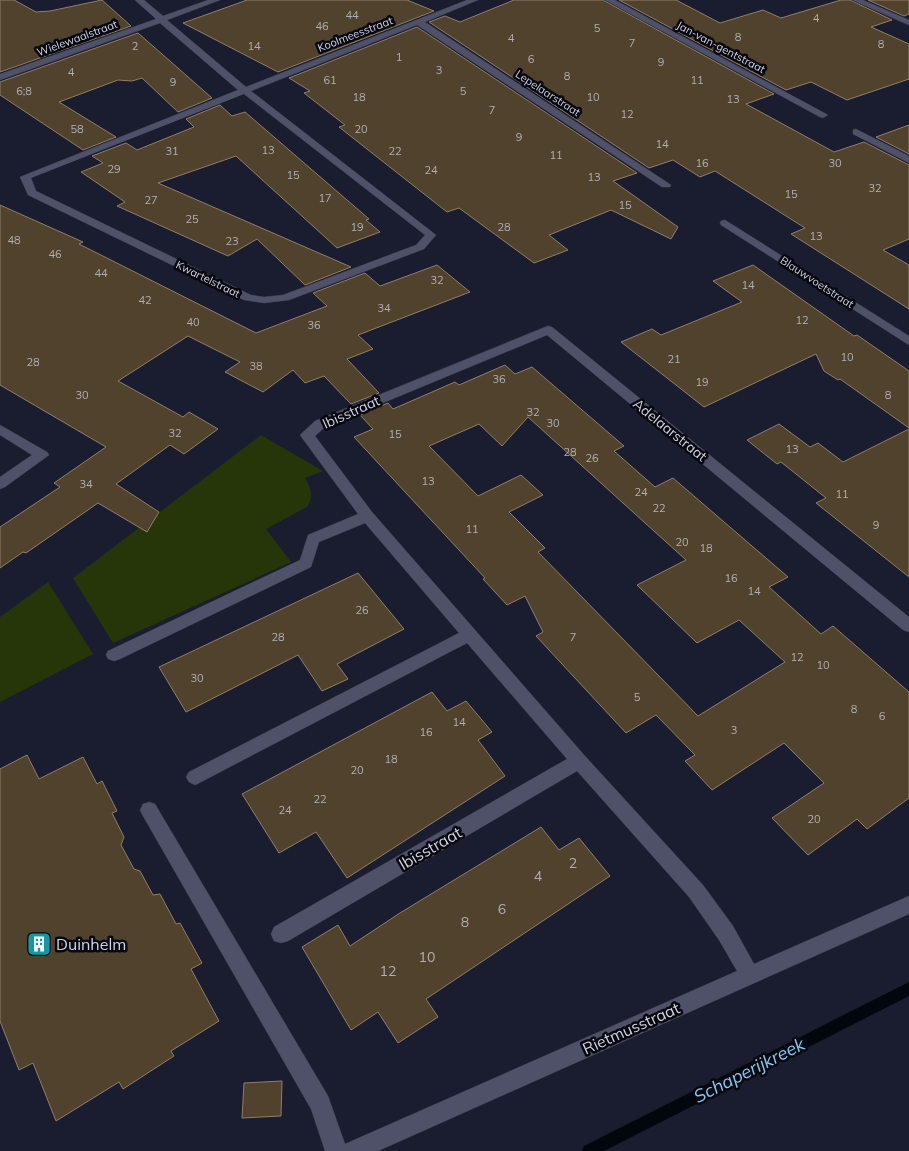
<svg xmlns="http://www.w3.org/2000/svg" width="909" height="1151" viewBox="0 0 909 1151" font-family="Mulish,sans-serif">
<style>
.green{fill:#273609}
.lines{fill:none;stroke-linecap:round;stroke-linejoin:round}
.stream{fill:#00080e;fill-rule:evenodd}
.building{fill:#50422d;stroke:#907f69;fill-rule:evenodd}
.minor-casing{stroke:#373747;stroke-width:1}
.minor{fill:#4f5168;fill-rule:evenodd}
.labels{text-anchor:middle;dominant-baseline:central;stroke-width:5;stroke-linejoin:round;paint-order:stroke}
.number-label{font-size:11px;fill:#b1afb4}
.far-street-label{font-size:11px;fill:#d1d3e1;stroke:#07070f}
.street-label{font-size:14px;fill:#d1d3e1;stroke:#07070f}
.near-number-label{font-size:14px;fill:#b1afb4}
.near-street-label{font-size:16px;fill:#d1d3e1;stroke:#07070f}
.near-poi-label{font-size:16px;fill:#d1d3e1;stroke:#07070f;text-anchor:start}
.near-water-label{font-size:18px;font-style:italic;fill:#7dcdf3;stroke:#07070f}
</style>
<rect width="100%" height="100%" fill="#1a1c2f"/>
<g class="green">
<path d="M261,435L323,471L305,478C311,487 314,497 307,507L266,529L291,562L113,643L73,578Z"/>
<path d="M48,582L93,654L0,702V617Z"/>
</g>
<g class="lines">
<path class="stream" d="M909,982V996L604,1151H582L584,1146Z"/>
</g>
<g class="building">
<path d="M0,0H14L36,12L50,11L102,0L131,26L0,72Z"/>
<path d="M247,0H407L434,11L278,72L183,23Z"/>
<path d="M514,0H603L774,94L746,104L834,152L864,142L909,165V239L883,250L909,265V309L791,234L805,228L715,171L700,177L673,160L649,168L429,22L445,16L460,22Z"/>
<path d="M619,0H676L720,23L763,10L781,18L841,0H850L892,20L871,27L909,44V79L847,100L811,82L786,90Z"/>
<path d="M868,0H909V14L904,16Z"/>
<path d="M417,27L637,173L613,181L678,227L671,239L611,210L549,235L568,250L534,263L459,208L447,212L339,127L345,125L304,93L310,91L289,78Z"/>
<path d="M138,33L212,98L178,112L142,78L132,81L118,80L59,102L116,137L83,150L0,95V82Z"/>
<path d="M220,105L232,116L245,112L369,219L366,220L380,232L337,248L236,156L158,183L351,267L305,285L257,239L228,256L117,206L125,202L81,172L103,163L92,156L126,143L137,150L194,127L186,119Z"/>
<path d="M909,125V154L876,137Z"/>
<path d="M0,205L83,242L79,244L256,333L327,306L313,293L365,273L380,286L437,265L470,292L358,335L373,349L347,359L379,393L351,404L324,376L305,383L293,370L263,392L225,372L240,362L188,336L118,381L183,417L189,412L218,429L184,454L170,445L116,484L159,512L147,532L98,503L26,553L23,552L0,568V527L60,487L54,483L106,447L0,385Z"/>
<path d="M753,265L854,336L857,335L909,371V428L840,379L838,380L824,371L816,354L704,407L621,342L652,329L661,335L742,302L713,281Z"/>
<path d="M505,365L515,374L532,367L624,446L614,451L655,487L673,478L788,577L769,587L821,634L833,626L909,692V798L867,829L857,819L808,855L772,818L824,783L784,743L712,790L685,761L695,755L656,715L626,733L536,636L543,632L525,596L507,605L483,579L485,578L354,437L373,429L360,415L388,403L393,409L455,382L459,385ZM528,417L686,560L637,585L697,643L739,620L785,662L698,716L538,552L545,548L509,512L543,495L521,475L478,496L429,446L479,424L502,446Z"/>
<path d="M779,424L810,447L818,443L843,462L909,429V577L816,503L826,498L781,462L777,464L747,440Z"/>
<path d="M358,573L404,629L337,664L348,679L322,691L298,655L186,712L159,667Z"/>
<path d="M432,692L447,711L466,701L492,732L478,740L505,776L347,878L316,832L279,853L242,794Z"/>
<path d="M27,755L39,779L83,757L97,784L102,781L117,811L112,813L124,837L121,845L134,869L140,871L153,895L160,894L176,924L180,923L202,963L191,969L219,1021L171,1051L174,1056L123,1089L119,1082L56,1121L33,1063L19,1070L0,1021V769Z"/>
<path d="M541,827L559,850L579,838L610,876L426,999L438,1017L398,1043L378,1012L351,1030L302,947L338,925L350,946L400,913Z"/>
<path d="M282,1081L281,1116L242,1118L244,1083Z"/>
</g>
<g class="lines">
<g class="minor-casing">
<g id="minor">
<path d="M135,0H144L163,16L208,0H220L167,20L246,87L467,0H478L425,22L671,185L670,187H662L417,25L251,91L436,235L424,249L289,300L264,303L244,300L28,195L20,177L238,90L160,23L0,80V74L156,19ZM244,94L425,235L416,245L283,295L264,297L251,295L36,191L31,178Z"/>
<path d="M605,0H615L828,115L823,118L820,117Z"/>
<path d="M852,0H863L909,20V25Z"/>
<path d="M856,129L909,156V163L853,134V130Z"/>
<path d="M725,220L909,336V345L721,225L720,223L721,221Z"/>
<path d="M548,326L552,327L909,617V632L903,630L547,335L325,427L315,436L372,512L585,756L703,885L733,926L754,964L909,896V914L378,1151H325L311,1109L143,816L140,810L143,804L149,802L155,804L328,1096L345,1144L737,971L719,940L689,897L577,771L288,941L281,943L274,941L271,934L274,927L567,759L467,643L201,782L195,785L189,782L186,777L189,772L459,633L365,523L319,542L311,567L120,659L114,661L108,659L106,655L108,651L300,560L308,535L358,514L300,435L315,421Z"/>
<path d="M0,425L47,452L49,455L5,487L0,489V477L32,455L0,435Z"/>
</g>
</g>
<use href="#minor" class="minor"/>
</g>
<defs>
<g id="building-square" transform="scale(1.25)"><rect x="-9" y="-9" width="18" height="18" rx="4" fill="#0f9aa8" stroke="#07070f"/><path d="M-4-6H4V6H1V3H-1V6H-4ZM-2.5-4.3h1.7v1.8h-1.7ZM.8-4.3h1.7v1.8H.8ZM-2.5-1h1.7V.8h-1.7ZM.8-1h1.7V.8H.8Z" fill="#fff"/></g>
</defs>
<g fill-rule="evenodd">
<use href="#building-square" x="39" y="944"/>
</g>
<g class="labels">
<g class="number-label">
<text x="352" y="15">44</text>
<text x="816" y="18">4</text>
<text x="322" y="26">46</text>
<text x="597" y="28">5</text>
<text x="738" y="37">8</text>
<text x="511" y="38">4</text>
<text x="632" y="43">7</text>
<text x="881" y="44">8</text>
<text x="135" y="46">2</text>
<text x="254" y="46">14</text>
<text x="399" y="57">1</text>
<text x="531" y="59">6</text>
<text x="661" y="62">9</text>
<text x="439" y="70">3</text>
<text x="71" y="72">4</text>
<text x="567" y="76">8</text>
<text x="330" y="80">61</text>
<text x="697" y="80">11</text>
<text x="173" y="82">9</text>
<text x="24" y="91">6;8</text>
<text x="463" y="91">5</text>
<text x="359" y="97">18</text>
<text x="593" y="97">10</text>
<text x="733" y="99">13</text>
<text x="492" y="110">7</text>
<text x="627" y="114">12</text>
<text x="77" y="129">58</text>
<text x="361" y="129">20</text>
<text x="519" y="137">9</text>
<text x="662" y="144">14</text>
<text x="268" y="150">13</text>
<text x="172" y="151">31</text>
<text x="395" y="151">22</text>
<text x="556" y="155">11</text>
<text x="702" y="163">16</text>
<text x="835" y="163">30</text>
<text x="114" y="169">29</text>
<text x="431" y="170">24</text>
<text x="293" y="175">15</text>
<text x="594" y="177">13</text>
<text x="875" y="188">32</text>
<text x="791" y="194">15</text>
<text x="325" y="198">17</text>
<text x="151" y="200">27</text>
<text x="625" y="205">15</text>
<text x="192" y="219">25</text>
<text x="357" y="227">19</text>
<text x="504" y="227">28</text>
<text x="816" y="236">13</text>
<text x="14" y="240">48</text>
<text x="232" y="241">23</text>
<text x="55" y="254">46</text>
<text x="101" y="273">44</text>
<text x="437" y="280">32</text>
<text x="748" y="285">14</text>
<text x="145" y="300">42</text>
<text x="384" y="308">34</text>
<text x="802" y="320">12</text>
<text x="193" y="322">40</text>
<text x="314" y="325">36</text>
<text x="847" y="357">10</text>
<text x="674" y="359">21</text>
<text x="33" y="362">28</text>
<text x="256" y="366">38</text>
<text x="499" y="379">36</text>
<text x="702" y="382">19</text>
<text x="82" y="395">30</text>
<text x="888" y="395">8</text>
<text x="533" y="412">32</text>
<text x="553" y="423">30</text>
<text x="175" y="433">32</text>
<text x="395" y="434">15</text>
<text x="792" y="449">13</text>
<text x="570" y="452">28</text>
<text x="592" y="458">26</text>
<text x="428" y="481">13</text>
<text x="86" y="484">34</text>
<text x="641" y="492">24</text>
<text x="842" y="494">11</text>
<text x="659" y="508">22</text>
<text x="876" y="525">9</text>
<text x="472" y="529">11</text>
<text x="682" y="542">20</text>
<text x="706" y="548">18</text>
<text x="731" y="578">16</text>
<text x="754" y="591">14</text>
<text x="362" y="610">26</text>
<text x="278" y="637">28</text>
<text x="573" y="637">7</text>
<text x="797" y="657">12</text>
<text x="823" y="665">10</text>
<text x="197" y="678">30</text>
<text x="637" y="697">5</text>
<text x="854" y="709">8</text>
<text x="882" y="716">6</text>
<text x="459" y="722">14</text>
<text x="734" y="730">3</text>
<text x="426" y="732">16</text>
<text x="391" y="759">18</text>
<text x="357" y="770">20</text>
<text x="320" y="799">22</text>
<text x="285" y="810">24</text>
<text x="814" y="819">20</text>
</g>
<g class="far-street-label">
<text transform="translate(355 34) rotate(-21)">Koolmeesstraat</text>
<text transform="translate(77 38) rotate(-20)">Wielewaalstraat</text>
<text transform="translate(721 47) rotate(28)">Jan-van-gentstraat</text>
<text transform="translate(548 93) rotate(33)">Lepelaarstraat</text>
<text transform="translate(208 279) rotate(26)">Kwartelstraat</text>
<text transform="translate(817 282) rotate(33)">Blauwvoetstraat</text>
</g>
<g class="street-label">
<text transform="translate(351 412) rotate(-24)">Ibisstraat</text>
<text transform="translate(670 430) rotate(39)">Adelaarstraat</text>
</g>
<g class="near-number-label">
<text x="573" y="863">2</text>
<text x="538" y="876">4</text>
<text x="502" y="909">6</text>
<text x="465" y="922">8</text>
<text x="427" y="957">10</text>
<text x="388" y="971">12</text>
</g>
<g class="near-street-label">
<text transform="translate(430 848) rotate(-30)">Ibisstraat</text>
<text transform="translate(631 1028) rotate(-24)">Rietmusstraat</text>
</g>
<g class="near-poi-label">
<text x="56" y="944">Duinhelm</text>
</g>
<g class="near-water-label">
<text transform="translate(749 1070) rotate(-27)">Schaperijkreek</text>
</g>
</g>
</svg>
